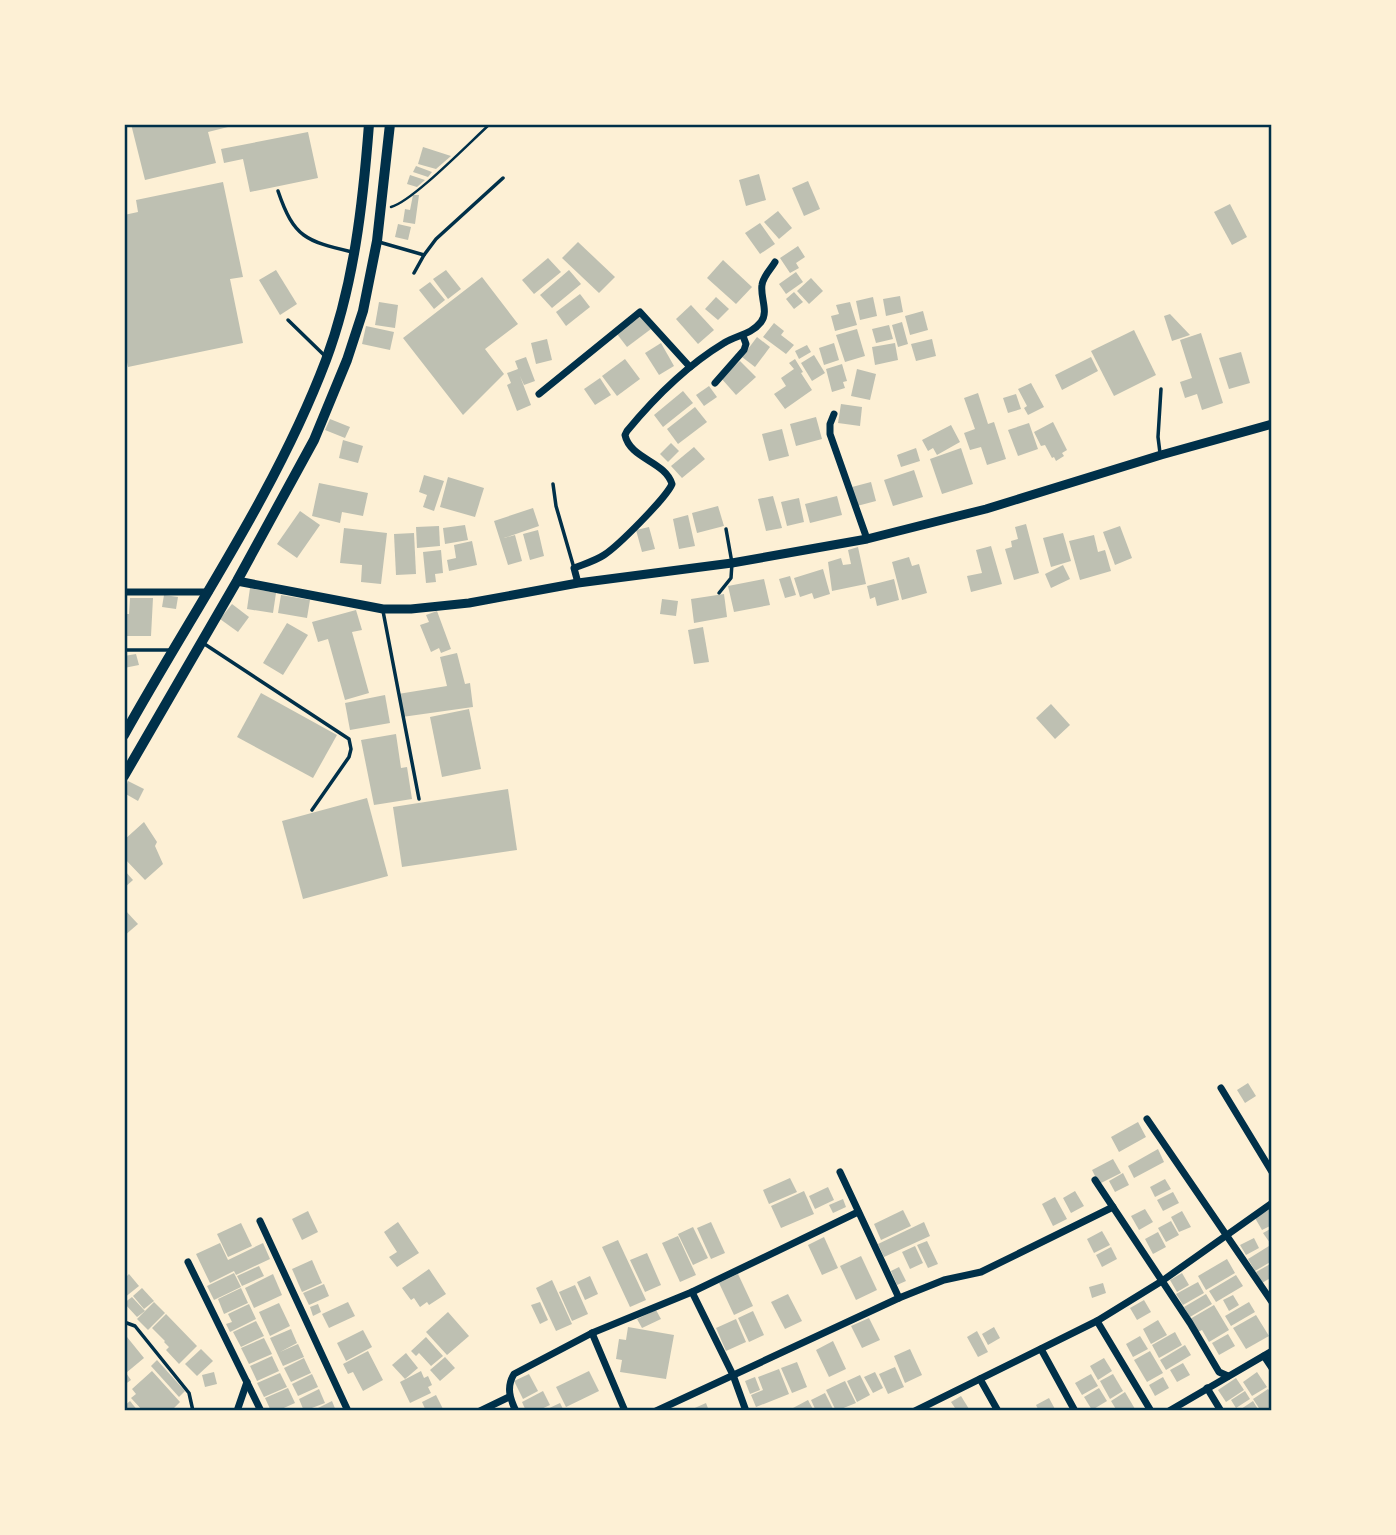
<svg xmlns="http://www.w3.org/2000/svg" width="1396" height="1535" viewBox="0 0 1396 1535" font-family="'PT Sans Narrow',sans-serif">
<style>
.building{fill:#bec0b2}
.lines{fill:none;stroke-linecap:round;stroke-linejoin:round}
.path{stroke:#003049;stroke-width:2.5}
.service{stroke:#003049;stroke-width:3.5}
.minor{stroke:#003049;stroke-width:7}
.tertiary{stroke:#003049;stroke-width:9}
.trunk{stroke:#003049;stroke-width:10}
.neatline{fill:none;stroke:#003049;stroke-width:2.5}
</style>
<rect width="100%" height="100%" fill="#fdf0d5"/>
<g class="building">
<path d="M131,124H236V125L208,132L216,163L145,180Z"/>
<path d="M308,132L318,178L250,192L243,159L224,163L221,149Z"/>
<path d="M423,147L451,156L436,169L418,164Z"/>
<path d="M416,166L432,172L428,177L413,172Z"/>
<path d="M759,174L766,200L746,206L739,180Z"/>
<path d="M410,175L425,180L417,187L407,184Z"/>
<path d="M808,181L820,209L804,216L792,188Z"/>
<path d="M223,182L243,277L230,279L243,343L128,367L124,347V215L138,212L136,200Z"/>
<path d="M413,195H419L415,224L403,222L405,209L410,210Z"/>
<path d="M1230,204L1247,237L1232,245L1214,212Z"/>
<path d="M778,211L792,228L779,239L764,222Z"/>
<path d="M760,223L775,244L760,254L745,233Z"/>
<path d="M398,224L411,227L408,240L395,237Z"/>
<path d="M578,242L615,277L599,293L562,258Z"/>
<path d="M798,246L805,257L796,263L799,268L790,273L780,258Z"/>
<path d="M548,258L561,272L534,294L522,280Z"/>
<path d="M723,260L752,287L736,304L707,278Z"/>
<path d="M276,270L297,304L280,315L259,280Z"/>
<path d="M446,270L461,289L448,299L433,279Z"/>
<path d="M569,270L581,284L552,308L540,295Z"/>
<path d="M796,272L803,282L786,294L779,284Z"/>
<path d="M482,277L518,324L485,349L504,374L463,415L403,338Z"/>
<path d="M811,278L823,291L809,304L797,291Z"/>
<path d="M430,282L445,300L434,309L419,290Z"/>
<path d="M794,292L803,302L794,309L786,299Z"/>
<path d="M580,294L590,307L566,326L556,312Z"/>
<path d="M900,296L903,312L886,316L883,299Z"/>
<path d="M716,297L729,309L718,320L705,309Z"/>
<path d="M873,297L877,316L860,320L856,301Z"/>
<path d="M379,302L398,305L395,328L375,325Z"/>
<path d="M850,302L857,325L835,331L831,316L839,314L836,305Z"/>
<path d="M691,305L714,330L698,344L676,319Z"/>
<path d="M923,311L928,330L910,335L905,316Z"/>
<path d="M1170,314L1190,335L1172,341L1164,316Z"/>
<path d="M640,316L651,329L627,347L617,334Z"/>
<path d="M902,322L908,344L898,347L892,325Z"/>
<path d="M774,323L784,331L781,335L794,345L786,354L763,337Z"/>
<path d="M889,325L893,339L876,343L872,329Z"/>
<path d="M366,326L394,332L390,350L362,344Z"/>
<path d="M857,329L865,356L845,362L836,335Z"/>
<path d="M1134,330L1156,375L1114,396L1091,351Z"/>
<path d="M1201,333L1223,403L1202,410L1197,394L1185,398L1180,382L1192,378L1180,340Z"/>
<path d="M757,337L770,347L755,367L742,357Z"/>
<path d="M547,339L552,360L536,364L531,343Z"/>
<path d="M932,339L936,356L916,361L911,344Z"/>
<path d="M661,343L674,366L659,375L645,353Z"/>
<path d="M834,343L839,360L824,365L819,348Z"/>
<path d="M895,343L898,360L875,365L872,347Z"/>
<path d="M807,345L811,352L799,359L795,351Z"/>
<path d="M1241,352L1250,383L1229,389L1219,358Z"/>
<path d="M814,355L825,373L812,381L801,363Z"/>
<path d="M526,357L535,381L524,385L520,376L531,405L517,411L507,385L511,383L507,373L518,369L515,361Z"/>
<path d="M1091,357L1098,371L1062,390L1055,375Z"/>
<path d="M625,359L640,379L617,396L602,376Z"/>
<path d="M795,359L803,372L801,373L812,390L785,409L774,394L786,386L781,378L794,369L789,363Z"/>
<path d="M740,361L756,377L736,395L721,378Z"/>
<path d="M842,364L847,381L843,382L845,388L832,392L826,369Z"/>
<path d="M857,369L876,374L870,400L851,396Z"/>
<path d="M600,378L611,395L595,405L584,389Z"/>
<path d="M1031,383L1044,407L1028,415L1024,408L1027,406L1018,389Z"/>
<path d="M709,386L717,397L704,406L696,395Z"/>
<path d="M683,391L693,403L663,427L654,415Z"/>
<path d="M978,393L988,424L994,422L1006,459L987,465L981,447L970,450L964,433L975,429L964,398Z"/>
<path d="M1016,394L1021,409L1008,413L1003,398Z"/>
<path d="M841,404L862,407L860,426L838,423Z"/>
<path d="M695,407L707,422L678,444L667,429Z"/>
<path d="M816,417L822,439L796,446L790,424Z"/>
<path d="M330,419L350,427L345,438L325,430Z"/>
<path d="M1053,422L1067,450L1062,453L1064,456L1056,461L1054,457L1052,458L1045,445L1041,446L1034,432Z"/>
<path d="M1029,423L1038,449L1018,456L1008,430Z"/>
<path d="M951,425L960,442L937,455L933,448L928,451L922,440Z"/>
<path d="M782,429L789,456L769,461L762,434Z"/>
<path d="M343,440L363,446L358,463L339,458Z"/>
<path d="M671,443L679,451L668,462L660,454Z"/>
<path d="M694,447L705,459L682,478L671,466Z"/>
<path d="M916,448L920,461L901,467L897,455Z"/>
<path d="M961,448L973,484L942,494L930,459Z"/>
<path d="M914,470L923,497L893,506L884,480Z"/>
<path d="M424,475L444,481L434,511L423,507L427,495L419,492Z"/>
<path d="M448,477L484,488L475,517L440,507Z"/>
<path d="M871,482L876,501L857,506L852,487Z"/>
<path d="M319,483L368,493L363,516L342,512L340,523L312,516Z"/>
<path d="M773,496L782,528L766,531L758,499Z"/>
<path d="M837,496L842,515L810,523L805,504Z"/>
<path d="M799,498L804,522L787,526L781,502Z"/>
<path d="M718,506L724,526L697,533L692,513Z"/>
<path d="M533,508L539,526L504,538L515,535L522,561L508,565L494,521Z"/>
<path d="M300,511L320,525L297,558L277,544Z"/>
<path d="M688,515L695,546L679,549L673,519Z"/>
<path d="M1026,524L1039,573L1014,580L1005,549L1012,547L1011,541L1018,539L1015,527Z"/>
<path d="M465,525L468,540L445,544L443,528Z"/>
<path d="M439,526L440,546L417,548L416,527Z"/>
<path d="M1120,526L1132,558L1115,565L1103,532Z"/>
<path d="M649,527L655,549L642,552L636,530Z"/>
<path d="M344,528L387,533L381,584L361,582L362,565L340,563Z"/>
<path d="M538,530L544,556L530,560L523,534Z"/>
<path d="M414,533L416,574L396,575L394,534Z"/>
<path d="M1063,533L1071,561L1051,567L1043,538Z"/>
<path d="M1094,535L1098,552L1105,550L1111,571L1080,580L1069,541Z"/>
<path d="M472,541L477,565L449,571L447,560L456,558L454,545Z"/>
<path d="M991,546L1002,584L971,592L967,576L982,573L976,550Z"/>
<path d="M858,547L866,584L832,591L828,562L841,558L843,565L851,564L848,550Z"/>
<path d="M441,550L443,573L435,574L436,582L426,583L423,552Z"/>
<path d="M909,557L912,566L919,564L927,593L902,600L892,562Z"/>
<path d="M1063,565L1070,579L1051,588L1045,574Z"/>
<path d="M823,569L830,594L814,599L812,593L800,597L794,578Z"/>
<path d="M790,576L796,595L785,598L779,579Z"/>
<path d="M764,579L770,605L734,612L728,586Z"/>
<path d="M894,579L899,600L877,606L875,597L870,599L867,586Z"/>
<path d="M250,588L276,593L273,613L247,609Z"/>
<path d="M724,594L727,617L694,623L691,599Z"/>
<path d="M164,595L178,597L176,609L162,607Z"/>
<path d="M281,595L310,600L307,618L278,613Z"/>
<path d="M130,598H153L151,636H124V614H129Z"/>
<path d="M662,599L678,601L676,616L660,614Z"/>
<path d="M232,604L249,617L238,632L220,619Z"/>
<path d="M356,610L362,630L352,632L369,693L345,700L328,639L318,642L312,622Z"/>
<path d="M437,611L451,649L441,653L439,648L431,652L420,625L429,622L426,615Z"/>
<path d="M287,623L308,635L283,675L263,663Z"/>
<path d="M703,627L709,662L694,664L688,630Z"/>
<path d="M457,653L465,684L470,683L473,707L402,717L398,694L447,686L440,657Z"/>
<path d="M136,654L139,665L124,668V656Z"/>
<path d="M261,693L337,735L313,778L237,737Z"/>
<path d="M385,695L390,723L350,730L345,703Z"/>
<path d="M1051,704L1070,725L1055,739L1036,718Z"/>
<path d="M469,709L481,769L442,777L430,717Z"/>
<path d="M396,734L401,768L407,767L412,799L374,805L361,740Z"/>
<path d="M128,781L144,789L138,801L124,793Z"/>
<path d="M508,789L517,850L402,867L393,807Z"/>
<path d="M367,798L388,876L303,899L282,821Z"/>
<path d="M144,822L157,842L155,846L163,864L145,880L124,858V840Z"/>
<path d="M124,870L133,880L124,888Z"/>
<path d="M124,909L138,924L124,936Z"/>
<path d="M1248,1083L1256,1096L1245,1103L1237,1090Z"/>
<path d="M1138,1122L1146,1137L1119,1152L1111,1137Z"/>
<path d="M1158,1149L1164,1162L1134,1178L1128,1166Z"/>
<path d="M1113,1159L1121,1173L1099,1184L1092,1170Z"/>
<path d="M1123,1173L1129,1185L1115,1192L1109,1181Z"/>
<path d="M790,1178L797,1192L769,1204L763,1190Z"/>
<path d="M1165,1179L1171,1189L1155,1197L1150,1187Z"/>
<path d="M828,1187L834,1200L815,1209L809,1196Z"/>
<path d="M804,1191L814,1214L781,1228L771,1206Z"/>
<path d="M1075,1191L1084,1206L1071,1213L1063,1198Z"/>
<path d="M1173,1192L1179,1203L1163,1211L1157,1200Z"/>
<path d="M1055,1197L1067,1219L1053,1226L1042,1204Z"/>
<path d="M843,1199L846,1207L833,1213L829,1205Z"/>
<path d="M1272,1208V1225L1262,1230L1255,1218Z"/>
<path d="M1145,1209L1153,1222L1139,1230L1131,1216Z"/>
<path d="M903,1210L911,1226L881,1240L874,1224Z"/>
<path d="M308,1211L318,1232L302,1240L292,1219Z"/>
<path d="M1182,1211L1191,1227L1179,1232L1171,1217Z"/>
<path d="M1171,1221L1179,1235L1166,1242L1158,1228Z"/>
<path d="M398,1222L419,1253L397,1267L389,1257L397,1252L384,1232Z"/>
<path d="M711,1222L725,1253L711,1259L697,1228Z"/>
<path d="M924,1222L930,1236L884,1257L878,1244Z"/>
<path d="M241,1223L252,1246L228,1257L217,1234Z"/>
<path d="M693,1227L708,1258L693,1265L678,1234Z"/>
<path d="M1272,1228V1242L1270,1243L1263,1233Z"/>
<path d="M1102,1231L1110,1245L1094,1253L1087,1239Z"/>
<path d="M1158,1232L1166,1247L1153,1254L1145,1239Z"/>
<path d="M678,1236L696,1275L680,1282L662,1243Z"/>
<path d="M824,1237L838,1268L822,1275L808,1245Z"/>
<path d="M1254,1238L1259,1248L1246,1255L1240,1245Z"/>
<path d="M618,1240L646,1300L630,1307L602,1247Z"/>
<path d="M927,1241L938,1264L928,1268L917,1245Z"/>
<path d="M220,1243L228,1260L263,1243L270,1259L236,1275L234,1271L210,1283L196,1254Z"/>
<path d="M915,1246L923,1263L910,1269L902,1252Z"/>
<path d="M1269,1246L1272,1251V1261L1255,1271L1248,1259Z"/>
<path d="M1111,1247L1117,1259L1102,1267L1096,1255Z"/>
<path d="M647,1253L661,1285L645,1292L630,1260Z"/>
<path d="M861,1256L877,1290L856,1300L840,1266Z"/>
<path d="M1227,1259L1235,1273L1206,1290L1198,1276Z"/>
<path d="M312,1260L322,1283L302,1292L292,1269Z"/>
<path d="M1272,1263V1277L1262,1283L1256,1272Z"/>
<path d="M259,1266L264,1276L242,1286L237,1276Z"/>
<path d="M899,1267L906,1281L897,1285L891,1271Z"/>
<path d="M429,1269L446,1294L429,1305L427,1302L420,1307L414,1298L411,1300L402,1288Z"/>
<path d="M234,1273L241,1287L214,1300L207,1286Z"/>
<path d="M1182,1273L1189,1285L1177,1292L1170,1280Z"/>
<path d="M129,1274L139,1286L124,1298V1279Z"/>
<path d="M273,1274L282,1295L254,1308L245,1288Z"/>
<path d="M738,1274L753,1306L734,1315L719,1283Z"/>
<path d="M1236,1275L1243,1286L1216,1302L1209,1291Z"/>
<path d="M590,1276L598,1294L585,1300L577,1282Z"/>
<path d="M552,1280L572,1324L556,1331L536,1288Z"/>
<path d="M1198,1282L1204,1293L1183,1305L1176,1294Z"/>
<path d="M1103,1283L1106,1293L1092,1298L1089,1287Z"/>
<path d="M324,1284L329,1296L309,1305L303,1293Z"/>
<path d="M575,1285L588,1314L572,1321L559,1292Z"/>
<path d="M142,1288L154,1301L144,1309L133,1296Z"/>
<path d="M241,1288L248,1303L224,1314L218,1299Z"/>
<path d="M788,1294L802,1321L785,1329L771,1302Z"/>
<path d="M1206,1294L1212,1304L1190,1317L1184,1307Z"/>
<path d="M1233,1295L1239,1305L1229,1311L1223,1300Z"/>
<path d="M132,1297L145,1311L137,1317L124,1303Z"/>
<path d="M1144,1300L1151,1312L1137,1320L1130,1308Z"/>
<path d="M154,1302L165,1313L148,1330L137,1319Z"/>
<path d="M348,1302L355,1316L329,1328L322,1314Z"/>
<path d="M540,1302L548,1320L540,1324L531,1305Z"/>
<path d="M1249,1302L1255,1312L1231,1326L1225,1316Z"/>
<path d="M279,1303L290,1326L270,1336L259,1312Z"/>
<path d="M249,1304L256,1319L230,1332L226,1324L232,1322L228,1314Z"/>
<path d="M318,1304L321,1312L313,1316L310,1307Z"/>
<path d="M1214,1305L1229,1330L1209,1342L1202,1330L1198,1332L1190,1319Z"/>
<path d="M656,1310L661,1319L642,1328L637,1319Z"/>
<path d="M753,1311L764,1335L749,1342L738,1318Z"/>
<path d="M448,1312L469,1336L447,1355L426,1332Z"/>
<path d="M166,1314L197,1346L179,1364L166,1350L169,1347L164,1342L165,1341L152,1328Z"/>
<path d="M1256,1315L1269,1336L1246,1349L1233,1328Z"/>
<path d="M869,1318L880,1340L862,1348L851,1326Z"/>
<path d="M736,1319L746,1342L726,1351L716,1328Z"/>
<path d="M1158,1320L1167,1335L1151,1344L1143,1329Z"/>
<path d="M256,1321L264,1336L241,1347L233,1332Z"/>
<path d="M628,1327L674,1335L666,1379L620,1372L622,1360L616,1359L619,1339L626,1340Z"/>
<path d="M994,1327L1000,1338L988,1345L982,1334Z"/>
<path d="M291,1329L297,1343L280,1352L298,1344L304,1357L283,1366L270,1338Z"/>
<path d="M363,1330L372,1347L346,1361L337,1343Z"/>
<path d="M977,1331L988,1352L978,1357L967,1337Z"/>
<path d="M1175,1332L1182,1345L1159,1358L1152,1345Z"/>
<path d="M1228,1334L1235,1346L1219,1355L1212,1343Z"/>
<path d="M1140,1336L1148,1349L1133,1357L1126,1344Z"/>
<path d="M127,1337L144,1358L126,1373L131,1380L124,1385V1339Z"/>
<path d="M426,1337L443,1356L431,1366L419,1353L416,1356L411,1351Z"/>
<path d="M264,1338L272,1354L249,1364L241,1348Z"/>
<path d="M833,1341L846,1369L829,1377L816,1350Z"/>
<path d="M1185,1345L1191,1355L1166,1370L1160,1360Z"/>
<path d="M201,1349L213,1361L197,1376L185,1364Z"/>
<path d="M910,1349L922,1375L905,1383L894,1356Z"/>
<path d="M368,1351L383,1380L363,1391L353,1372L348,1374L343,1364Z"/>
<path d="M1150,1351L1163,1373L1147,1382L1134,1360Z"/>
<path d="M406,1353L418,1368L405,1379L392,1365Z"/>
<path d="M272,1356L279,1371L257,1381L250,1366Z"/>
<path d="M445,1357L455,1368L440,1381L430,1370Z"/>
<path d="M304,1358L311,1373L291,1382L284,1368Z"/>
<path d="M1104,1358L1112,1371L1098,1380L1090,1366Z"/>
<path d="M157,1360L185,1391L179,1397L151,1366Z"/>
<path d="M797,1362L807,1387L792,1393L781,1368Z"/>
<path d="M1183,1363L1190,1375L1177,1382L1170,1370Z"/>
<path d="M895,1367L904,1387L888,1394L879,1374Z"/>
<path d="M779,1369L789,1394L756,1407L751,1395L763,1390L758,1377Z"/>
<path d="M152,1371L180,1402L171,1411H143L131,1398L136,1394L132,1389Z"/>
<path d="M421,1371L424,1378L428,1376L432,1385L428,1387L431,1393L410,1403L400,1382Z"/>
<path d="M589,1371L599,1391L566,1407L556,1387Z"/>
<path d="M214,1372L217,1384L205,1387L202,1375Z"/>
<path d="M875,1372L883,1388L873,1393L864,1377Z"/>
<path d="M1257,1372L1267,1387L1252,1396L1243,1382Z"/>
<path d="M280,1373L287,1387L264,1397L257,1383Z"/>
<path d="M312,1374L318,1387L298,1396L292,1384Z"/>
<path d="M529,1374L538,1391L523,1399L514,1381Z"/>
<path d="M1091,1374L1098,1386L1082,1395L1075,1383Z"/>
<path d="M1113,1374L1123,1391L1110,1399L1100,1381Z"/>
<path d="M860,1375L870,1395L857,1402L847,1381Z"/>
<path d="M755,1377L760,1390L750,1394L745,1381Z"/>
<path d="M1163,1377L1169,1388L1155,1396L1149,1385Z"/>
<path d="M1236,1378L1244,1390L1226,1402L1218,1390Z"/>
<path d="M845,1381L856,1403L836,1411L826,1390Z"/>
<path d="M288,1388L295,1403L277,1411H271L265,1398Z"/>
<path d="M1099,1388L1107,1401L1092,1410L1084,1397Z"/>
<path d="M319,1389L325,1403L304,1411L299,1399Z"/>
<path d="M1268,1389L1272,1394V1411H1261L1253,1399Z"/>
<path d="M543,1391L550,1405L537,1411H526L522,1402Z"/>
<path d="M1245,1391L1250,1399L1236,1408L1231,1400Z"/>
<path d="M1125,1392L1135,1409L1117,1411L1111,1401Z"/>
<path d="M825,1393L834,1411H816L811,1400Z"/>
<path d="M436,1395L444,1411H426L422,1402Z"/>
<path d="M961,1396L969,1409L966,1411H957L951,1402Z"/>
<path d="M1049,1398L1056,1411H1039L1036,1405Z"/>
<path d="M808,1400L814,1411H794L793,1408Z"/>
<path d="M130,1401L138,1411H124V1406Z"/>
<path d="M332,1401L336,1411H312Z"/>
<path d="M1253,1401L1259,1411H1238Z"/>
<path d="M560,1403L564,1411H543Z"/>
<path d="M706,1403L709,1411H688Z"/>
</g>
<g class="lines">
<path class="path" d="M391,207C413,201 470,142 490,124"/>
<g class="service">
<path d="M278,191C294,238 306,241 352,252"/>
<path d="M379,242L424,255L436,239L503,178"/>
<path d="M414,273L424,255"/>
<path d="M288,320L325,356"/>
<path d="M1160,453L1158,437L1161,389"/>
<path d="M553,484L556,506L574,568"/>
<path d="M719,593L731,578L732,563L726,529"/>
<path d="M383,611L419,799"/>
<path d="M203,643L349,739L351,749L349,757L312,810"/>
<path d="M124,650H169"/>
<path d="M124,1322L135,1326L189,1393L193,1411"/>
</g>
<g class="minor">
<path d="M715,383L744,350L746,344L743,336"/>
<path d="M539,394L640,312L690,367"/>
<path d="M834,414L830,424V434L867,539"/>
<path d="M578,583L574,568C584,564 595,561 604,555C618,546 666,498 672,484C665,461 630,459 625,435L627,431C655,397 686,366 724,343C736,335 751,335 761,322C769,312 760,297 762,285C763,276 771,269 775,262"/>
<path d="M124,592H209"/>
<path d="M1221,1088L1272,1172"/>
<path d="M1147,1119L1272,1302"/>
<path d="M840,1172L899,1298"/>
<path d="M1095,1180L1190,1323L1219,1372L1228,1376"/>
<path d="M260,1221L348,1411"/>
<path d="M188,1262L261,1411"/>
<path d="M692,1292L858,1212"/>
<path d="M1097,1321L1151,1411"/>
<path d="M592,1333L625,1411"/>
<path d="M1041,1349L1075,1411"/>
<path d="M1264,1356L1272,1368"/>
<path d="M980,1379L998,1411"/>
<path d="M1207,1388L1221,1411"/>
<path d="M237,1411L247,1382"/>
<path d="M480,1411L509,1397"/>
<path d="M516,1411C510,1399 506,1387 514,1374L592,1333L692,1292L733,1375L746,1411"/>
<path d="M656,1411L899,1298L944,1280L981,1272L1113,1207"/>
<path d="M915,1411L1097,1321L1162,1281L1272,1203"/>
<path d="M1169,1411L1272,1351"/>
</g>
<path class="tertiary" d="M237,581L383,609H411L469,603L578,583L732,563L867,539L986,509L1161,455L1272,424"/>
<g class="trunk">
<path d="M124,735C193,611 276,492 326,360C354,285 363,203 369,124"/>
<path d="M124,776L237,581L314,440L347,360L363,311L377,241L390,124"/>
</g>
</g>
<rect width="1396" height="1535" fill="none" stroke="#fdf0d5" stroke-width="252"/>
<rect x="126" y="126" width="1144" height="1283" class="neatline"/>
</svg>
